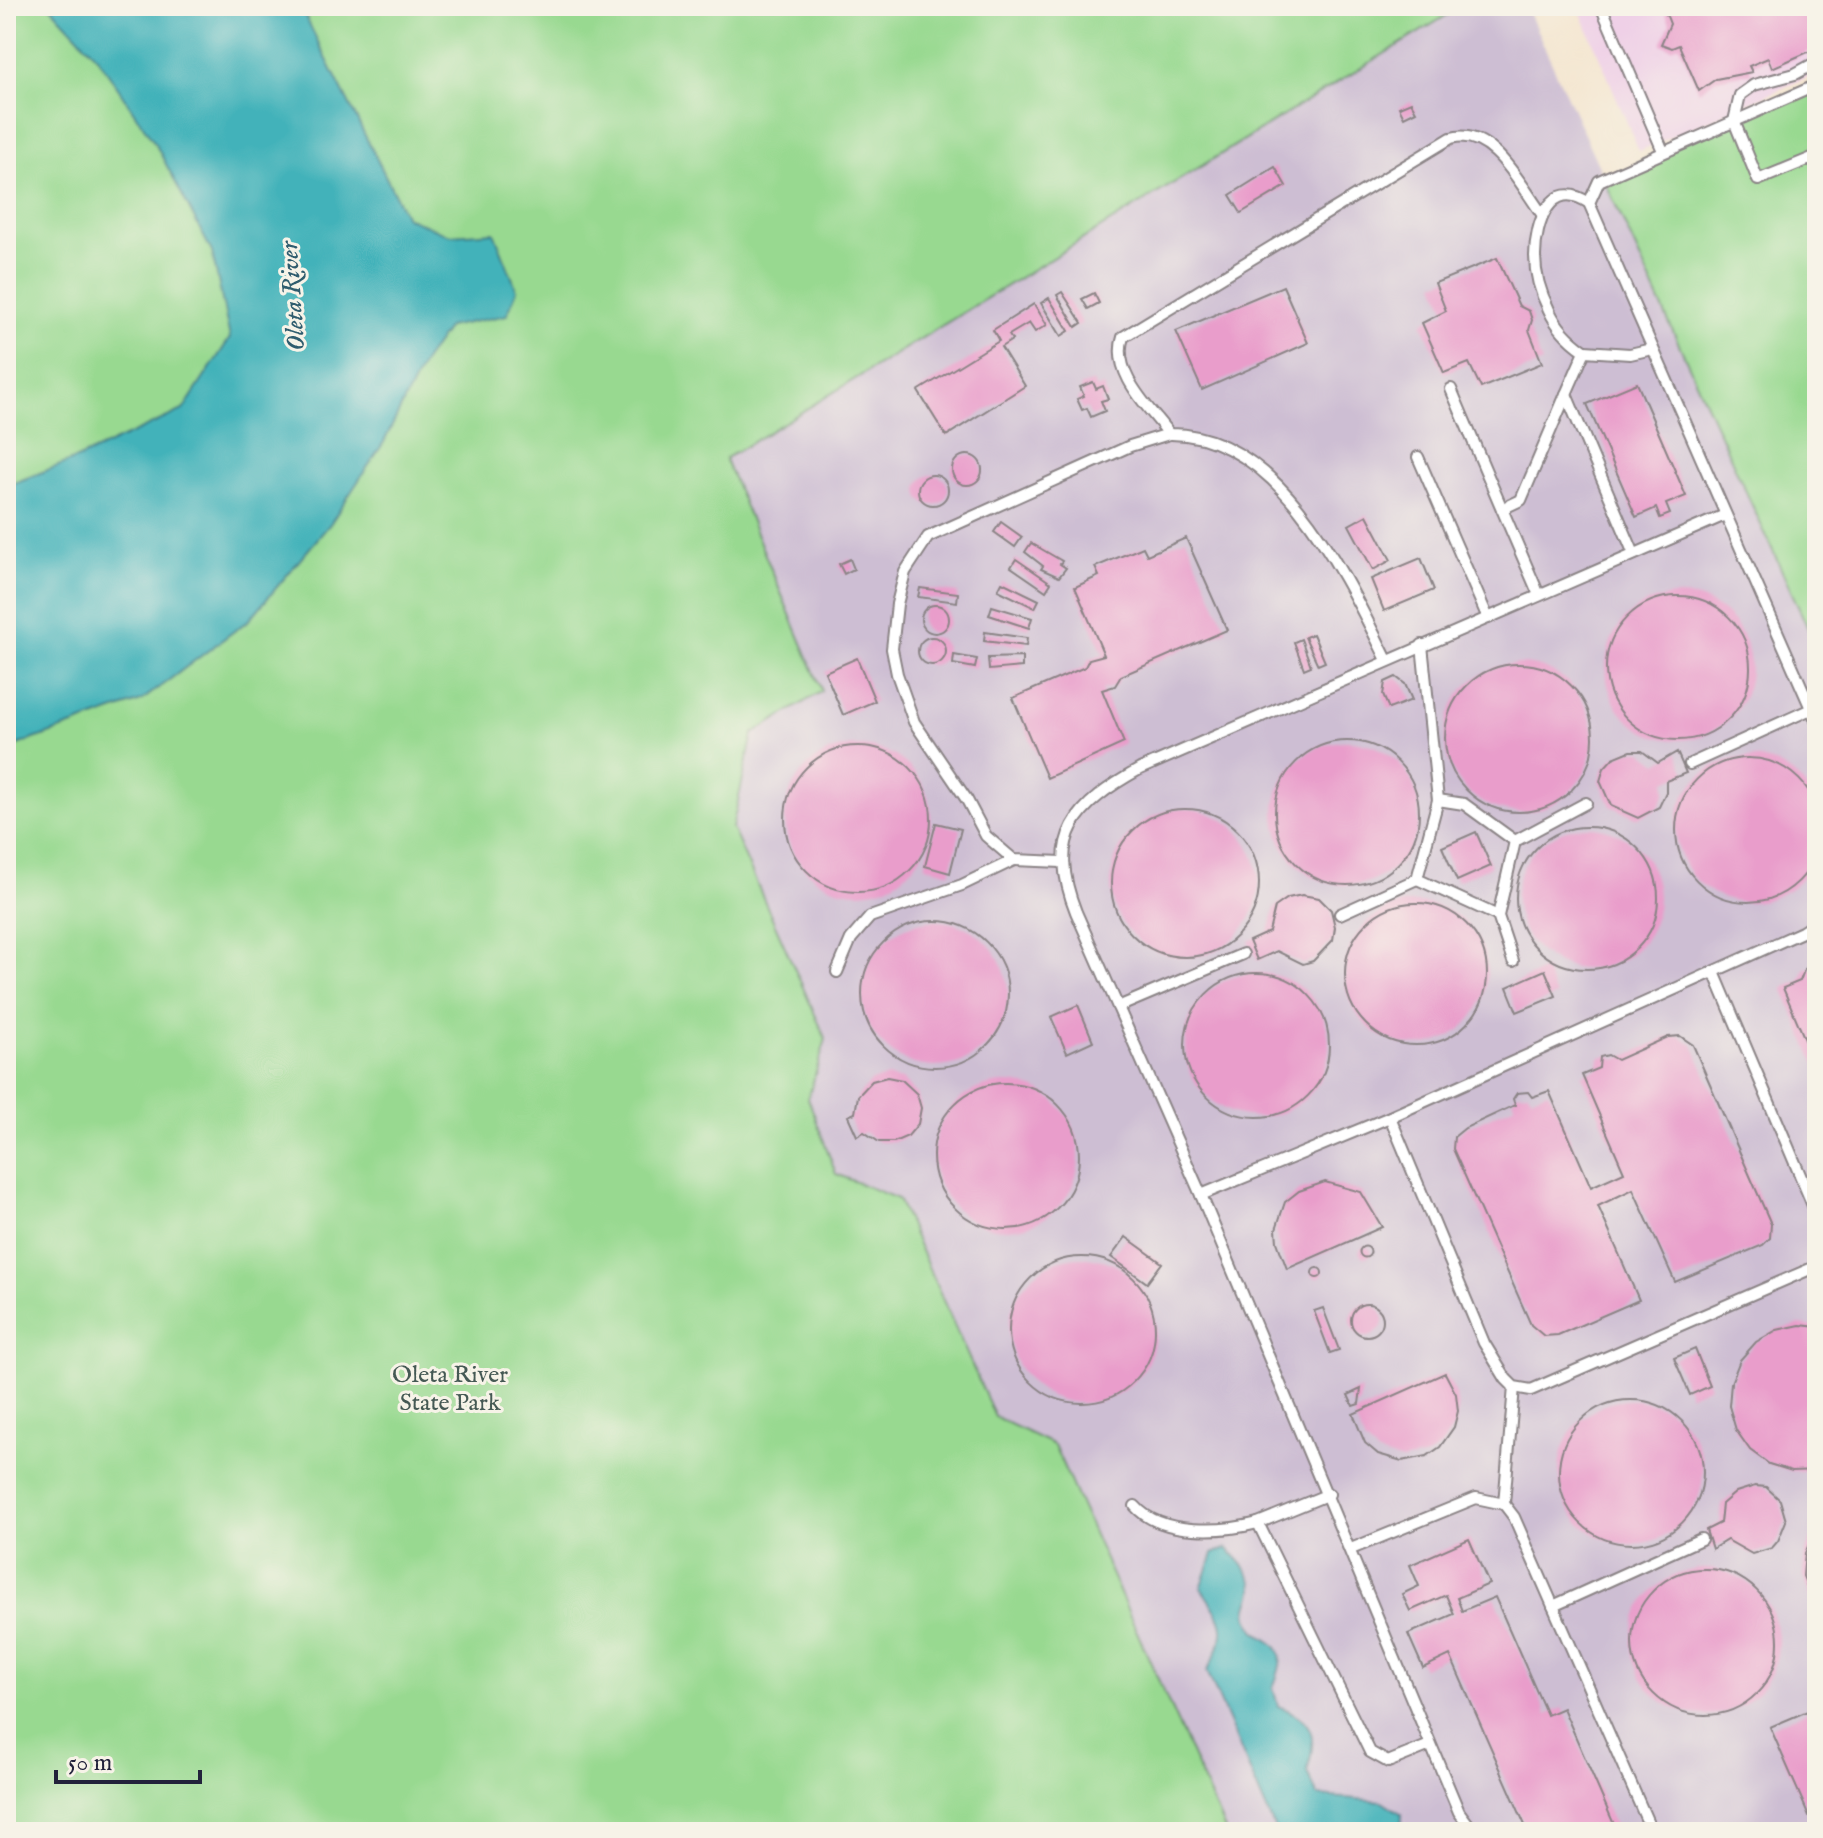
<svg xmlns="http://www.w3.org/2000/svg" width="1823" height="1838" viewBox="0 0 1823 1838" font-family="'IM FELL English',serif">
<style>
.built{fill:#efd0e7}
.industrial{fill:#cdbed3}
.green{fill:#98d990;stroke:#5d7e66;stroke-width:2}
.water{fill:#42b2ba;stroke:#326a7a;stroke-width:2}
.building{fill:#e99dcb}
.lines{fill:none;stroke-linecap:round;stroke-linejoin:round}
.service-casing{stroke:#8b8486;stroke-width:14}
.service{stroke:#fff;stroke-width:10}
.labels{text-anchor:middle;dominant-baseline:central;stroke-width:6;stroke-linejoin:round;paint-order:stroke}
.park-label{font-size:24px;fill:#455954;stroke:#f7f3e8}
.water-label{font-size:26px;font-style:italic;fill:#2f5c6e;stroke:#f7f3e8}
</style>
<rect width="100%" height="100%" fill="#f7f3e8"/>
<filter id="ink" filterUnits="userSpaceOnUse"><feTurbulence type="fractalNoise" baseFrequency=".0125" numOctaves="2"/><feDisplacementMap in="SourceGraphic" scale="16" xChannelSelector="R" yChannelSelector="G"/><feConvolveMatrix kernelMatrix="1 2 1 2 8 2 1 2 1" color-interpolation-filters="sRGB"/></filter>
<filter id="wash" filterUnits="userSpaceOnUse"><feTurbulence type="fractalNoise" baseFrequency=".006" numOctaves="4" result="noise"/><feDisplacementMap in="SourceGraphic" scale="32" xChannelSelector="R" yChannelSelector="G"/><feGaussianBlur stdDeviation="1.8" result="paint"/><feColorMatrix in="noise" values="0 0 0 0 0 0 0 0 0 0 0 0 0 0 0 0 0 1.4 0 .05"/><feComposite in="paint" operator="in"/></filter>
<g filter="url(#wash)">
<rect width="100%" height="100%" fill="#f4e6d0"/>
<path class="built" d="M1578,6H1817V73L1639,151Z"/>
<path class="industrial" d="M1462,6H1526L1817,648V1832H1226L1054,1445L995,1418L898,1200L836,1174L808,1098L826,1039L732,829L753,734L725,459Z"/>
<g class="green">
<path d="M6,6H1462L725,459L822,691L753,734L732,828L826,1039L808,1098L836,1174L898,1199L995,1417L1054,1445L1226,1832H6Z"/>
<path d="M1817,84V648L1607,186L1645,159Z"/>
</g>
<g class="water">
<path d="M50,6H300L406,217L450,235L494,232L517,290L507,315L448,327L423,363L384,442L330,524L250,619L141,701L6,749V486L79,458L183,410L230,338L212,252L156,145L98,58Z"/>
<path d="M1227,1548C1238,1559 1254,1574 1253,1590C1252,1602 1244,1608 1249,1620C1261,1649 1296,1634 1273,1687L1278,1706C1315,1720 1317,1735 1307,1772L1318,1796L1382,1801L1402,1814L1401,1832H1276L1207,1671C1229,1630 1227,1626 1201,1588L1213,1554Z"/>
</g>
<g id="blocks">
<g class="building">
<path d="M1663,6H1817V48L1772,68L1768,58L1749,66L1752,72L1716,79L1699,91L1679,45L1672,48L1661,44L1670,24Z"/>
<path d="M1411,102L1416,111L1404,117L1399,107Z"/>
<path d="M1275,167L1286,186L1241,213L1230,195Z"/>
<path d="M1497,258L1519,306L1529,311L1532,320L1529,330L1542,363L1481,388L1469,363L1444,373L1422,323L1446,311L1435,283Z"/>
<path d="M1283,286L1308,343L1202,390L1176,331Z"/>
<path d="M1062,292L1082,323L1076,327L1057,295Z"/>
<path d="M1094,293L1099,303L1088,309L1082,299Z"/>
<path d="M1049,298L1069,331L1061,336L1041,303Z"/>
<path d="M1034,304L1047,325L1035,332L1029,323L1009,335L1012,340L1001,347L1025,386L946,436L918,391L999,341L993,330Z"/>
<path d="M1093,382L1096,389L1103,386L1108,399L1101,401L1105,411L1091,417L1087,408L1082,410L1077,399L1084,396L1080,387Z"/>
<path d="M1637,383L1686,496L1666,504L1670,514L1660,518L1656,508L1636,517L1587,404Z"/>
<circle cx="967" cy="470" r="15"/>
<circle cx="933" cy="490" r="15"/>
<path d="M1367,515L1391,560L1373,570L1349,525Z"/>
<path d="M1001,522L1022,537L1015,547L994,532Z"/>
<path d="M1186,538L1227,630L1121,676L1115,686L1102,690L1124,743L1047,778L1013,698L1085,667L1089,659L1104,655L1075,587L1099,576L1095,567L1143,547L1147,555Z"/>
<path d="M1031,543L1062,561L1060,564L1066,568L1059,577L1041,569L1043,566L1025,552Z"/>
<path d="M1421,558L1434,590L1384,611L1371,579Z"/>
<path d="M850,559L854,569L844,574L839,564Z"/>
<path d="M1016,559L1051,583L1046,591L1011,567Z"/>
<path d="M1002,582L1039,600L1035,608L998,590Z"/>
<path d="M920,588L958,593L957,602L918,597Z"/>
<circle cx="1678" cy="668" r="72"/>
<circle cx="935" cy="619" r="14"/>
<path d="M992,606L1032,618L1029,628L989,615Z"/>
<path d="M985,632L1027,638L1026,646L984,641Z"/>
<path d="M1313,634L1325,662L1318,665L1305,637Z"/>
<circle cx="932" cy="651" r="14"/>
<path d="M1301,639L1311,666L1304,669L1294,642Z"/>
<path d="M954,655L977,659L975,668L953,664Z"/>
<path d="M1022,657V667L989,670L988,658Z"/>
<path d="M857,658L875,701L843,715L825,672Z"/>
<circle cx="1519" cy="738" r="74"/>
<path d="M1396,677L1405,684L1412,700L1389,709L1383,695L1385,682Z"/>
<circle cx="1347" cy="813" r="72"/>
<circle cx="858" cy="819" r="73"/>
<path d="M1630,751H1642L1658,763L1677,752L1686,773L1666,781V792L1659,807L1638,818L1611,806L1600,781L1604,768L1613,758Z"/>
<circle cx="1748" cy="830" r="72"/>
<circle cx="1185" cy="883" r="74"/>
<path d="M936,823L961,829L950,873L925,866Z"/>
<circle cx="1587" cy="898" r="71"/>
<path d="M1476,832L1491,866L1457,881L1442,847Z"/>
<path d="M1302,895L1319,898L1331,910L1335,927L1333,940L1313,961L1303,964L1277,951L1257,960L1249,941L1269,932L1275,907L1288,898Z"/>
<circle cx="1416" cy="974" r="71"/>
<circle cx="935" cy="994" r="73"/>
<path d="M1805,968H1811L1817,974V1068L1783,988L1800,981Z"/>
<path d="M1545,970L1556,996L1517,1012L1507,987Z"/>
<circle cx="1257" cy="1045" r="72"/>
<path d="M1078,1005L1093,1041L1067,1053L1051,1017Z"/>
<path d="M1680,1036L1693,1045L1771,1224L1770,1238L1763,1245L1675,1282L1633,1189L1598,1206L1639,1300L1558,1335L1544,1336L1531,1325L1453,1149L1454,1137L1465,1128L1515,1105L1513,1099L1517,1093L1528,1092L1532,1097L1549,1091L1591,1187L1624,1172L1582,1075L1599,1068L1600,1057L1608,1055L1617,1060L1668,1037Z"/>
<path d="M887,1077L902,1080L917,1094L921,1108L918,1124L908,1136L894,1142H879L864,1132L857,1136L848,1116L855,1113L858,1096L872,1081Z"/>
<circle cx="1006" cy="1156" r="73"/>
<path d="M1325,1182L1361,1192L1382,1227L1287,1269L1277,1242L1276,1229L1285,1202L1299,1191Z"/>
<path d="M1126,1237L1162,1263L1147,1283L1111,1257Z"/>
<circle cx="1365" cy="1252" r="5.5"/>
<circle cx="1082" cy="1330" r="73"/>
<circle cx="1317" cy="1273" r="5"/>
<circle cx="1367" cy="1320" r="16"/>
<path d="M1323,1308L1339,1350L1330,1353L1314,1311Z"/>
<path d="M1800,1325L1817,1327V1470L1792,1471L1769,1464L1750,1450L1736,1430L1729,1406L1731,1383L1740,1360L1756,1342L1777,1330Z"/>
<path d="M1695,1349L1710,1386L1690,1395L1674,1358Z"/>
<path d="M1445,1373L1456,1394L1458,1411L1454,1427L1440,1447L1427,1456L1402,1461L1378,1454L1365,1443L1353,1414Z"/>
<path d="M1361,1389L1359,1404L1353,1406L1348,1395Z"/>
<circle cx="1631" cy="1472" r="72"/>
<path d="M1755,1486L1766,1487L1780,1500L1786,1521L1778,1541L1772,1548L1752,1554L1727,1540L1712,1549L1706,1530L1720,1523L1722,1504L1736,1492Z"/>
<path d="M1817,1527V1610L1803,1576L1805,1553Z"/>
<path d="M1469,1539L1489,1584L1457,1598L1462,1611L1495,1597L1547,1715L1563,1708L1616,1829L1609,1832H1528L1450,1655L1423,1668L1408,1634L1454,1614L1446,1595L1410,1611L1402,1594L1419,1586L1410,1565Z"/>
<circle cx="1705" cy="1642" r="73"/>
<path d="M1817,1707V1812L1809,1816L1770,1727Z"/>
</g>
</g>
</g>
<g filter="url(#ink)">
<use href="#blocks" fill-opacity="0" stroke="#8b8486" stroke-width="2"/>
<g class="lines">
<g class="service-casing">
<g id="service">
<path d="M1601,6L1663,151"/>
<path d="M1817,62L1795,74L1754,85L1740,95L1734,121L1758,180L1817,156"/>
<path d="M1589,203L1599,181L1817,85"/>
<path d="M1585,351C1569,340 1557,328 1549,310C1541,294 1535,275 1535,256C1535,225 1550,176 1589,203L1817,722"/>
<path d="M1451,389L1502,509"/>
<path d="M1566,394L1585,351L1630,354L1652,349"/>
<path d="M1418,457L1488,618"/>
<path d="M1539,595L1502,509L1521,500L1566,394L1634,554"/>
<path d="M1387,660C1346,578 1279,432 1169,434C1149,407 1111,373 1123,337L1451,138C1492,126 1521,186 1542,214"/>
<path d="M1690,764L1811,709"/>
<path d="M1438,800L1464,804L1515,841"/>
<path d="M1062,862L1014,860L986,836L967,800L914,722L897,674L892,649L897,604L905,572L928,537L1130,446L1169,434"/>
<path d="M1417,879L1498,916"/>
<path d="M1340,914L1417,879L1438,800L1422,645"/>
<path d="M1513,961L1498,916L1515,841L1586,803"/>
<path d="M837,972L851,939L870,917L962,885L1014,860"/>
<path d="M1714,972L1817,1215"/>
<path d="M1118,1007L1243,954"/>
<path d="M1390,1117L1484,1343L1506,1379L1514,1387L1531,1390L1817,1266"/>
<path d="M1201,1195L1390,1117L1802,932L1817,922"/>
<path d="M1329,1494L1258,1523L1370,1752L1388,1762L1430,1745"/>
<path d="M1504,1504L1514,1387"/>
<path d="M1135,1506C1161,1536 1223,1532 1258,1523"/>
<path d="M1351,1549L1476,1498L1504,1504L1514,1517L1652,1832"/>
<path d="M1553,1606L1701,1539"/>
<path d="M1474,1832L1459,1812L1201,1195L1076,912C1046,836 1075,805 1140,769L1725,515"/>
</g>
</g>
<use href="#service" class="service"/>
</g>
</g>
<g class="labels">
<g class="park-label">
<text x="450" y="1375">Oleta River<tspan x="450" dy="28">State Park</tspan></text>
</g>
<g class="water-label">
<text transform="translate(293 296) rotate(-94)">Oleta River</text>
</g>
</g>
<rect width="1823" height="1838" fill="none" stroke="#f7f3e8" stroke-width="32"/>
<path d="M56 1770v12h144v-12" fill="none" stroke="#22223b" stroke-width="4"/>
<text x="68" y="1770" font-size="24" fill="#22223b" stroke="#f7f3e8" stroke-width="6" paint-order="stroke">50 m</text>
</svg>
